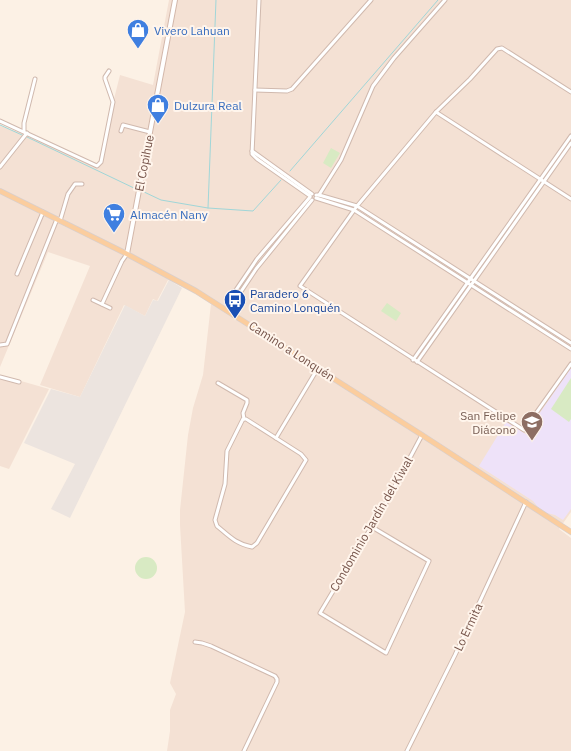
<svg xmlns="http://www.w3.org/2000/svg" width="571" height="751" viewBox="0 0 571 751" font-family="'IBM Plex Sans',sans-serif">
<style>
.residential{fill:#f4e1d4}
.industrial{fill:#ece4df}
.education{fill:#eee2f9}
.green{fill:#d8eac3}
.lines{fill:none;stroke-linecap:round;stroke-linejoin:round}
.stream{stroke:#a0d6d8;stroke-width:1}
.minor-casing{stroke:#d0b9ae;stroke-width:5}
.secondary-casing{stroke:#d3b8ab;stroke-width:6}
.primary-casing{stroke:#d9cfcc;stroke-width:6}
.minor{stroke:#fff;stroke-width:3}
.secondary{stroke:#fff;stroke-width:4}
.primary{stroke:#fbcd9e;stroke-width:4.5}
.labels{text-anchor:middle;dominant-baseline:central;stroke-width:4;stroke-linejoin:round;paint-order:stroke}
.shop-label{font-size:12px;fill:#366cbe;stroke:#fff5ec;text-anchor:start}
.street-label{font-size:12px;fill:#76544a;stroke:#fff5ec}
.transit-label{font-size:12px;fill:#164399;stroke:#fff5ec;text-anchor:start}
.education-label{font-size:12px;fill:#785e54;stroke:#fff5ec;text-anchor:end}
</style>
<rect width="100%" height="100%" fill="#fcf1e5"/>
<g class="residential">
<path d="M169,0H571V512L559,529L571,538V751H167L170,731V710L176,694L170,683L185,612L180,525V510L188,435L193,408L203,375L211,304L188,289L168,280L157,301L153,299L145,316L124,305L80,397L40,385L90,266L48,252L0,367V126L18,132L97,167L120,75L153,85Z"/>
<path d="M0,375L49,389L9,469L0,466Z"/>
</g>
<path class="industrial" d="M169,280L182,288L70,518L51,509L75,464L24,443L51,389L80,397L125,305L145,316L153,300L158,301Z"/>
<path class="education" d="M571,368V509L563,520L555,515L547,513L538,507L533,501L479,466L506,422L529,436L531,433L528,430Z"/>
<g class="green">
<path d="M331,148L340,153L331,168L323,163Z"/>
<path d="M387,303L401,313L396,321L381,311Z"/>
<path d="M571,378V419L569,422L551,409Z"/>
<circle cx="146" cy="568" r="11"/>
</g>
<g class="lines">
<g class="stream">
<path d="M0,125L22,135"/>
<path d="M27,137L136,189"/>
<path d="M290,171L438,0"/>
<path d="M142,191L161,200L208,208L253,211L281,180"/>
<path d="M208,208L216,0"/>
</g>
<g class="minor-casing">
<g id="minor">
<path d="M259,0L252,154L257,159L310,196"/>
<path d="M255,90L287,91L292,89L371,0"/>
<path d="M571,92L502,48L497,49L470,79L436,112L357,206L300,286L524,430L571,364"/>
<path d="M436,112L571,199"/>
<path d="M0,121L97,166L101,162L113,102L105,79V77L109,71"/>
<path d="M24,131V123L35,79"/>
<path d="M121,131L123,125L150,132"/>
<path d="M252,151L312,194"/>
<path d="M0,167L27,133"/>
<path d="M316,195H319L357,206L571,343"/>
<path d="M319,195L341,160L373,86L394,58L445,0"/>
<path d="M316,198L354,210L571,349"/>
<path d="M60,221L68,194L75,184H82"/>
<path d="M17,274L43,212"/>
<path d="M93,300L110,308"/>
<path d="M102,304L122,261L127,254"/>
<path d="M226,310L232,302L236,290L257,259L310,197"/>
<path d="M228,311L256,269L312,200"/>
<path d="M0,345L7,344L57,219"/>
<path d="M413,360L571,136"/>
<path d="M417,362L571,143"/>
<path d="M0,377L19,382"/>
<path d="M218,383L247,400V403L243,413L244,419"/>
<path d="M243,419H246L301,454L306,460L257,543L252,547C236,544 229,536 217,526L215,520L225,484L227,451Z"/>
<path d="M276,438L318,368"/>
<path d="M372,527L429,561L386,653L320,613L387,501L422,435"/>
<path d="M195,642L202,643L211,646L275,676L277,679V682L244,751"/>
<path d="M407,751L455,655L526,502"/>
</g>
</g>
<g class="secondary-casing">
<path id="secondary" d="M127,254L175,0"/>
</g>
<g class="primary-casing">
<path id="primary" d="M0,191L127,254L196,291L422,435L571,532"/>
</g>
<use href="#minor" class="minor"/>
<use href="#secondary" class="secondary"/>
<use href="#primary" class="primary"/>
</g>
<defs>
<g id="shop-pin" transform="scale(1.15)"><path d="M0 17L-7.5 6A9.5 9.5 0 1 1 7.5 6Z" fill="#3f7fe0" stroke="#fff5ec"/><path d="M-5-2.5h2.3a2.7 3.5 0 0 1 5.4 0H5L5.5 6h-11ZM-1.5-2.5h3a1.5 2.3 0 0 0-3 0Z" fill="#fff"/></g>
<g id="supermarket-pin" transform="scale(1.15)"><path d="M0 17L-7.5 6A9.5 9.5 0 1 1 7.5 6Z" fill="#3f7fe0" stroke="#fff5ec"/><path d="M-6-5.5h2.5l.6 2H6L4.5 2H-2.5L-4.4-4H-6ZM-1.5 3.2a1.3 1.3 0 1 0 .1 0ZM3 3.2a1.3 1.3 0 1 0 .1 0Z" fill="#fff"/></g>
<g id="bus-pin" transform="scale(1.15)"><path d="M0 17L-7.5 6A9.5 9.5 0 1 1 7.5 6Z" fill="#1a4fb4" stroke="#fff5ec"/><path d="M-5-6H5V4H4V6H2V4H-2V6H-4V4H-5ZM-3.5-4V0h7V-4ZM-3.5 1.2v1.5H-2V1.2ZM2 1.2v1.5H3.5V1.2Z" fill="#fff"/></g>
<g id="school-pin" transform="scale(1.15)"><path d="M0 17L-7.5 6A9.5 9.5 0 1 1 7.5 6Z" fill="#8d6e63" stroke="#fff5ec"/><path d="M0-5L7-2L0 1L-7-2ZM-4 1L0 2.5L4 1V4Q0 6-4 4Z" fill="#fff"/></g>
</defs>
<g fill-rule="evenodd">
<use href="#shop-pin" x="138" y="30"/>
<use href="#shop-pin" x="158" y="105"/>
<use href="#supermarket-pin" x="114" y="214"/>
<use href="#bus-pin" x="235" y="300"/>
<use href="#school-pin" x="532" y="422"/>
</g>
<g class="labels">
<g class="shop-label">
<text x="154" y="30">Vivero Lahuan</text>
<text x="174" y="105">Dulzura Real</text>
<text x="130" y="214">Almacén Nany</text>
</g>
<g class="street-label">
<text transform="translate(144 163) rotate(-79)">El Copihue</text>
<text transform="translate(292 351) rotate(33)">Camino a Lonquén</text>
<text transform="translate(371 524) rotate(-60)">Condominio Jardín del Kiwal</text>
<text transform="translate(468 627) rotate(-65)">Lo Ermita</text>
</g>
<g class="transit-label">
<text x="250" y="293">Paradero 6<tspan x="250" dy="14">Camino Lonquén</tspan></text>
</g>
<g class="education-label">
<text x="516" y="415">San Felipe<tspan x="516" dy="14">Diácono</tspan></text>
</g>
</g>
</svg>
